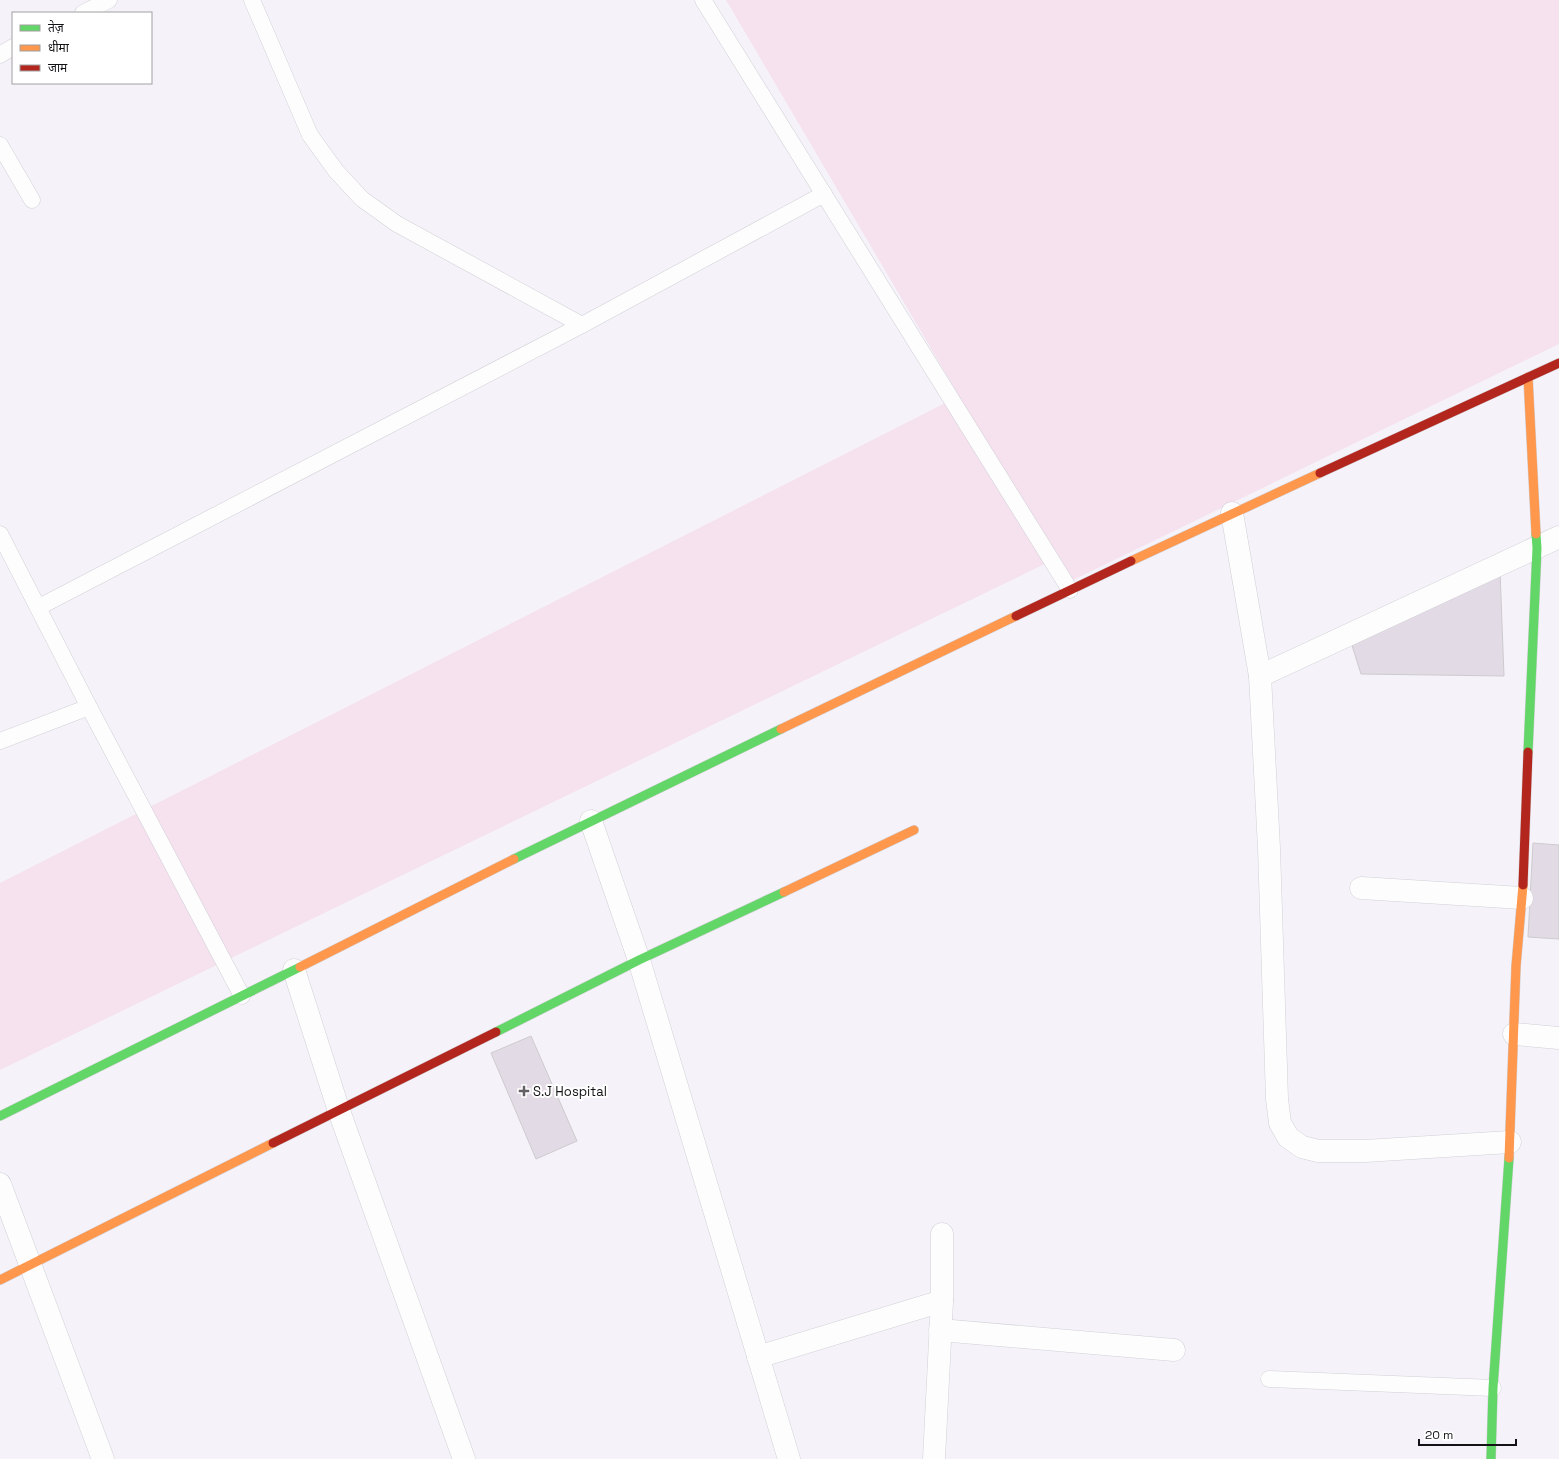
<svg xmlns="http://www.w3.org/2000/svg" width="1559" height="1459" viewBox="0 0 1559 1459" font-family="'Space Grotesk','Noto Sans Devanagari',sans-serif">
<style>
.green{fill:#f6e1ee}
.building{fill:#e2dae4;stroke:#cdcbcf}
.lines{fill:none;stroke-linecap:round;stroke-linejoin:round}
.lane-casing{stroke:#d1d0d5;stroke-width:17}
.street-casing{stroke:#d1d0d5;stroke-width:23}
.fast-casing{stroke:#d1d0d5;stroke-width:10}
.slow-casing{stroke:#d1d0d5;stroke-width:10}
.jam-casing{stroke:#d1d0d5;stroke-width:10}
.lane{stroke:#fefdfe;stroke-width:16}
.street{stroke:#fefdfe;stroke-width:22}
.fast{stroke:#63d668;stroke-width:9}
.slow{stroke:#ff974d;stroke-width:9}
.jam{stroke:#b3261e;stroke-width:9}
.poi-dot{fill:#626165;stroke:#fff;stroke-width:1.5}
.labels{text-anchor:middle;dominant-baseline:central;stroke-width:4;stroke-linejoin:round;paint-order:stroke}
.poi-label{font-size:13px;fill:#131215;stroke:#fff;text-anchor:start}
</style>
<rect width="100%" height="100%" fill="#f5f3f9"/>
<path class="green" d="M726,0H1559V344L1069,582L1055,559L0,1070V883L959,396Z"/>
<g class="building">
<path d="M1500,571L1504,676L1361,674L1349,636Z"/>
<path d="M1533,843L1559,845V939L1528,937Z"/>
<path d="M531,1036L577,1141L536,1159L491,1053Z"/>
</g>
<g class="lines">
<g class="lane-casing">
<g id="lane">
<path d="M252,0L310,135L336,171L362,199L397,224L582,325"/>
<path d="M703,0L1070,590"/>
<path d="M83,13L109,0"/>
<path d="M0,55L13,47"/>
<path d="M0,145L32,200"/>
<path d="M0,534L89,707L242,996"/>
<path d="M39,607L582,325L824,194"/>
<path d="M0,741L89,707"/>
<path d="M1269,1379L1493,1388"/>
</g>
</g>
<g class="street-casing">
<g id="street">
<path d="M1232,513L1260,676L1269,848L1277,1099L1280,1123L1288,1137L1302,1147L1318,1151H1365L1510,1142"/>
<path d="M1260,676L1559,537"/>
<path d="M591,821L639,960L789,1459"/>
<path d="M1361,888L1522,898"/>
<path d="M294,970L339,1111L464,1459"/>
<path d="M1514,1034L1559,1038"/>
<path d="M0,1184L103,1459"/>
<path d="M940,1330L1174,1350"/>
<path d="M758,1357L942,1301"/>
<path d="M934,1459L942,1301V1234"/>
</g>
</g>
<g class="fast-casing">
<g id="fast">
<path d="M1528,752L1537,548L1536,534"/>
<path d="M514,859L781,729"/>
<path d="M496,1032L639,960L784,892"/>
<path d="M0,1116L300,967"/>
<path d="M1491,1459L1493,1388L1509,1158"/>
</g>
</g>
<g class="slow-casing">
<g id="slow">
<path d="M1528,377L1536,534"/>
<path d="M1131,561L1320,473"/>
<path d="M781,729L1016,616"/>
<path d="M784,892L914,830"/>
<path d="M300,967L514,859"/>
<path d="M1509,1158L1516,966L1523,885"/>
<path d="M0,1280L273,1143"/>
</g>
</g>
<g class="jam-casing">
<g id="jam">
<path d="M1320,473L1559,363"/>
<path d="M1016,616L1131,561"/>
<path d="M1523,885L1528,752"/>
<path d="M273,1143L496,1032"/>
</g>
</g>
<use href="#lane" class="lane"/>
<use href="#street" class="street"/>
<use href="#fast" class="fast"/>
<use href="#slow" class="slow"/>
<use href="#jam" class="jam"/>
</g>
<path class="poi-dot" d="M522 1085h4v4h4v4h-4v4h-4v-4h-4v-4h4z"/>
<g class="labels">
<g class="poi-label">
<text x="533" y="1091">S.J Hospital</text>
</g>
</g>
<rect x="12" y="12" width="140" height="72" fill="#ffffff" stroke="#a1a0a1"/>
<rect x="20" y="25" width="20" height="6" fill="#63d668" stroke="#a1a0a1"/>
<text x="48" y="32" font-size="12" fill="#131215">तेज़</text>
<rect x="20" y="45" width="20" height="6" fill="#ff974d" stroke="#a1a0a1"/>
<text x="48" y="52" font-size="12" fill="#131215">धीमा</text>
<rect x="20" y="65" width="20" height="6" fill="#b3261e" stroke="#a1a0a1"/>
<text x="48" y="72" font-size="12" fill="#131215">जाम</text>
<path d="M1419 1439v6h97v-6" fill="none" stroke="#131215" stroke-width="2"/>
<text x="1425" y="1439" font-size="12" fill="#131215" stroke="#ffffff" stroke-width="3" paint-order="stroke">20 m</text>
</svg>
